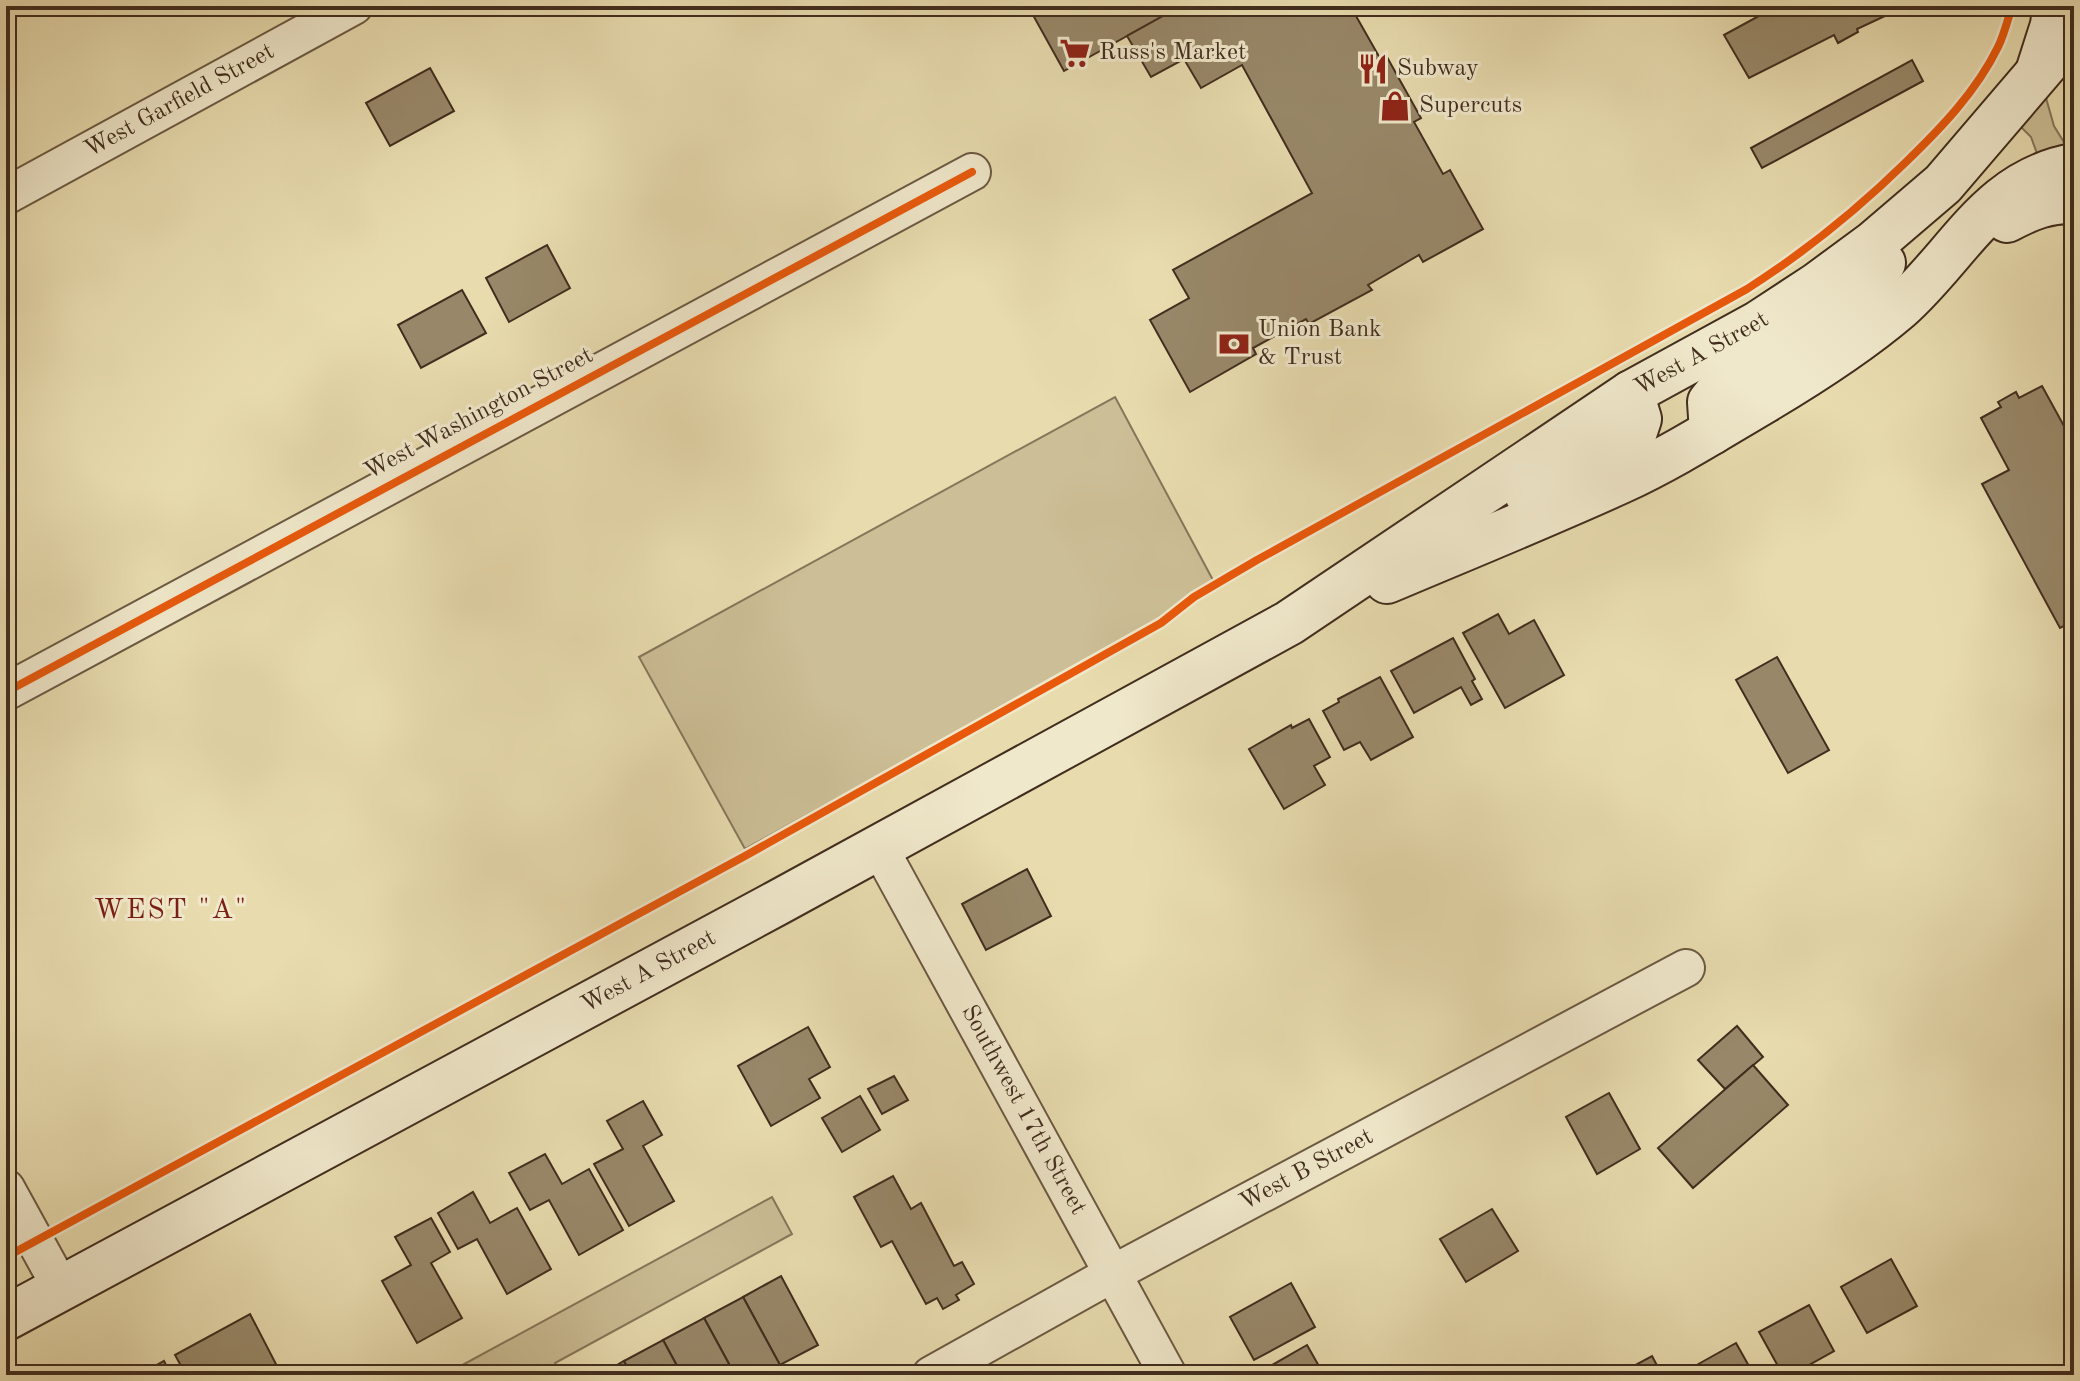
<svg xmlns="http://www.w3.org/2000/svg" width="2080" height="1381" viewBox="0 0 2080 1381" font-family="'Old Standard TT',serif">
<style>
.green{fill:#ccbe96;stroke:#86765a;stroke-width:2}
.building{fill:#988869;stroke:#412d1e;stroke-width:2}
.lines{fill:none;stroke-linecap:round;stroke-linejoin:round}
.minor-casing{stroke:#6b5942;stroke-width:40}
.secondary-casing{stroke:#412d1e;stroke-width:48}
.minor{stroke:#f0e8cb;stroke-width:36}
.secondary{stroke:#f0e8cb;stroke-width:44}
.cycleway-casing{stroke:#f0e8cb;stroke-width:13}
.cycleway{stroke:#e8590c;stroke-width:8}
.labels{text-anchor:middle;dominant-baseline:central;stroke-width:6;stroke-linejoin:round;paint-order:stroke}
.poi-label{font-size:24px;fill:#412d1e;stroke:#f0e8cb;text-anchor:start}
.street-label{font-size:24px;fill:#412d1e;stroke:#f0e8cb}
.quarter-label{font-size:28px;letter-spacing:2px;fill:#7a1f14;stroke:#f0e8cb}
</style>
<rect width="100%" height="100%" fill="#e8dcaf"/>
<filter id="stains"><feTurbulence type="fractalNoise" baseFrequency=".0025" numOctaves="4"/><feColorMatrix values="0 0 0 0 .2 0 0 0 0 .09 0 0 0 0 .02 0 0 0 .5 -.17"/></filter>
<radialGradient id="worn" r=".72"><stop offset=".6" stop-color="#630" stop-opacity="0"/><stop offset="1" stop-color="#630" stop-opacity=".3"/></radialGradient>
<g class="green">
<path d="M2044,91L2054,126L2070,152L2039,159L2031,137L2017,123Z"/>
<path d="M1115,397L1214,582L1161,620L745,849L639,657Z"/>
<path d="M772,1197L792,1234L555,1363L561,1375H444Z"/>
</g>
<g class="building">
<path d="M1028,6H1181L1064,71Z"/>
<path d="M1181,6H1358L1352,9L1381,60L1387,57L1421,118L1414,122L1443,174L1450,170L1483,229L1423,262L1419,255L1368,285L1372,290L1309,324L1306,319L1253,348L1256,354L1190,392L1150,320L1189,298L1173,270L1312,193L1242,65L1201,88L1184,59L1151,77L1127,36Z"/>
<path d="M1777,6H1880L1885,16L1857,29L1858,32L1838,43L1834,35L1749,78L1724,35Z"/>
<path d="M1912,60L1923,81L1762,168L1751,148Z"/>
<path d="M430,68L454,111L390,146L366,103Z"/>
<path d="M547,245L570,288L509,322L486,278Z"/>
<path d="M462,290L486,333L421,368L398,325Z"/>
<path d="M2042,386L2070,437L2074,435V621L2060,628L1982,484L2009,470L1981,418L2001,407L1998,402L2016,392L2019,398Z"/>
<path d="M1498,614L1509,634L1534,620L1564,675L1505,708L1463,633Z"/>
<path d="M1453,638L1475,679L1472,681L1482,699L1471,705L1461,687L1414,713L1391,671Z"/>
<path d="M1777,657L1829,750L1788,773L1736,680Z"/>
<path d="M1380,677L1413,737L1371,760L1360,742L1344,750L1323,711L1339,702L1338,699Z"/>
<path d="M1309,719L1330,757L1314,766L1325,785L1284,809L1249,749L1291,725L1292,728Z"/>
<path d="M1027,869L1051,916L986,950L962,904Z"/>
<path d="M1737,1026L1763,1057L1725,1089L1698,1060Z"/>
<path d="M808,1027L830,1067L809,1079L820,1098L771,1126L738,1066Z"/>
<path d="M1753,1065L1788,1105L1693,1188L1658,1148Z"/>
<path d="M894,1076L908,1100L882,1114L868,1089Z"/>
<path d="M1609,1093L1640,1149L1597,1174L1566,1117Z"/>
<path d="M860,1096L880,1130L842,1152L822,1118Z"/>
<path d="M643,1101L662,1135L643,1146L674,1201L629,1226L594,1164L623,1149L607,1121Z"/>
<path d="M545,1154L562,1184L589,1169L623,1230L579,1255L549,1200L530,1210L509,1173Z"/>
<path d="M893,1176L911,1209L921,1203L954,1266L962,1262L974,1284L956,1295L959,1300L943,1309L937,1298L926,1304L892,1241L881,1247L854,1197Z"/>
<path d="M473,1192L490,1223L517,1208L551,1269L507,1294L477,1239L458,1249L438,1213Z"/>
<path d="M1492,1209L1518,1251L1466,1282L1440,1239Z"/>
<path d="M431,1218L450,1252L431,1263L462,1318L417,1343L382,1281L411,1265L395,1237Z"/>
<path d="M1891,1259L1917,1306L1867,1333L1841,1287Z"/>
<path d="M781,1276L818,1345L780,1365L743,1297Z"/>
<path d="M1291,1283L1315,1327L1254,1360L1230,1317Z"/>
<path d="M743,1297L780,1365L762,1375H735L704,1318Z"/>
<path d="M1809,1305L1834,1351L1791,1375H1783L1759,1332Z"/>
<path d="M250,1314L277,1366L270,1370L273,1375H186L175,1355Z"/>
<path d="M704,1318L735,1375H682L663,1340Z"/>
<path d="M663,1340L682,1375H631L624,1361Z"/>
<path d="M1736,1343L1754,1375H1689L1686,1371Z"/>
<path d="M1307,1345L1324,1375H1261L1260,1372Z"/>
<path d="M1652,1356L1662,1375H1617Z"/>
<path d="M164,1361L171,1375H139Z"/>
<path d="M624,1361L631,1375H600Z"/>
</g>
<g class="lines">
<g class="minor-casing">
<g id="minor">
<path id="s1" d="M6,196L354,6"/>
<path d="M6,692L972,172"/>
<path id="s2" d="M879,847L1168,1375"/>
<path d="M6,1188L61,1288"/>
<path id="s3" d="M931,1375L1112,1274L1686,968"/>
</g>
</g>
<g class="secondary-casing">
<g id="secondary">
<path d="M2038,72L2053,25L2055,6"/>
<path d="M2007,220C2029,208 2049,200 2074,201"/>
<path d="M1712,432L1710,402C1726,381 1742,376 1764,362C1807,333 1849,303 1883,263"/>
<path d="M1527,494L1619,445L1634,434L1639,419L1631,393"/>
<path d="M1387,581C1465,548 1544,516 1621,481C1671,458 1718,428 1764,401C1811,373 1858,343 1899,308C1958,256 1989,181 2074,166"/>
<path id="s4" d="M6,1318L777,903L1289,623L1631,393L1759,323L1817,285L1874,243L1943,184L2049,60L2074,39"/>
</g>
</g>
<use href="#minor" class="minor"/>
<use href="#secondary" class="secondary"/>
<g class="cycleway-casing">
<g id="cycleway">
<path d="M6,692L972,172"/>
<path d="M6,1257L745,856L1161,623L1194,597L1257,560L1747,289C1805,252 1857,210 1906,162C1941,128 1976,92 1998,47C2004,35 2008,19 2012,6"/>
</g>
</g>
<use href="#cycleway" class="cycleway"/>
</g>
<defs>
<g id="supermarket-bare" transform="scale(2.4)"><path d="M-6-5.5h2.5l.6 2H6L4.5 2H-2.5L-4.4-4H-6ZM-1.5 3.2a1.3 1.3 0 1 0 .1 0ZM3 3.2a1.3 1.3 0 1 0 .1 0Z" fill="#8f2418" stroke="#f0e8cb" stroke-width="2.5" paint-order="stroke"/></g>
<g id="restaurant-bare" transform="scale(2.4)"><path d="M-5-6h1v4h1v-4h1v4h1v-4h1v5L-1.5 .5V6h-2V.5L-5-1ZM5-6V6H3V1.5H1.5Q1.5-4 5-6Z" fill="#8f2418" stroke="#f0e8cb" stroke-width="2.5" paint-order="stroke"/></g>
<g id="shop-bare" transform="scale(2.4)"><path d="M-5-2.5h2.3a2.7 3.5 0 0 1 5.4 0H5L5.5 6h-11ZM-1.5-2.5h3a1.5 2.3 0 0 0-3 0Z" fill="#8f2418" stroke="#f0e8cb" stroke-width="2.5" paint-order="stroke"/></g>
<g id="bank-bare" transform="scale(2.4)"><path d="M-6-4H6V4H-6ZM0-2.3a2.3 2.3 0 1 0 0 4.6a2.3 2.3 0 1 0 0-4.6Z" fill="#8f2418" stroke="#f0e8cb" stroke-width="2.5" paint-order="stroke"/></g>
</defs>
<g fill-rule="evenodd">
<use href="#supermarket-bare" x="1075" y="53"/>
<use href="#restaurant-bare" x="1373" y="69"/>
<use href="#shop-bare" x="1395" y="106"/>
<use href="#bank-bare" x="1234" y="344"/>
</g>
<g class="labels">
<g class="poi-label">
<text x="1099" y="53">Russ's Market</text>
<text x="1397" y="69">Subway</text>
<text x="1419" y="106">Supercuts</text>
<text x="1258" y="330">Union Bank<tspan x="1258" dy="28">&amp; Trust</tspan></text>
</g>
<g class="street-label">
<text stroke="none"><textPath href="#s1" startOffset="198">West Garfield Street</textPath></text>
<text stroke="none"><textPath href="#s4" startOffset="1952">West A Street</textPath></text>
<text transform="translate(479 414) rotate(-28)">West Washington Street</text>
<text stroke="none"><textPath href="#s4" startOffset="730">West A Street</textPath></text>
<text stroke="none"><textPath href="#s2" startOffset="300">Southwest 17th Street</textPath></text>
<text stroke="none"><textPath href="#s3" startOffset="428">West B Street</textPath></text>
</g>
<g class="quarter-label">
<text x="171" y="911">WEST "A"</text>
</g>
</g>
<rect width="2080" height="1381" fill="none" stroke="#e8dcaf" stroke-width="32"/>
<rect x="8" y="8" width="2064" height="1365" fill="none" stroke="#412d1e" stroke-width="4"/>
<rect x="16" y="16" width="2048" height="1349" fill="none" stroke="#412d1e" stroke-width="2"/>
<rect width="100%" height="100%" filter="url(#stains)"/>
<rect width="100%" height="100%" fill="url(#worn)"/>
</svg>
